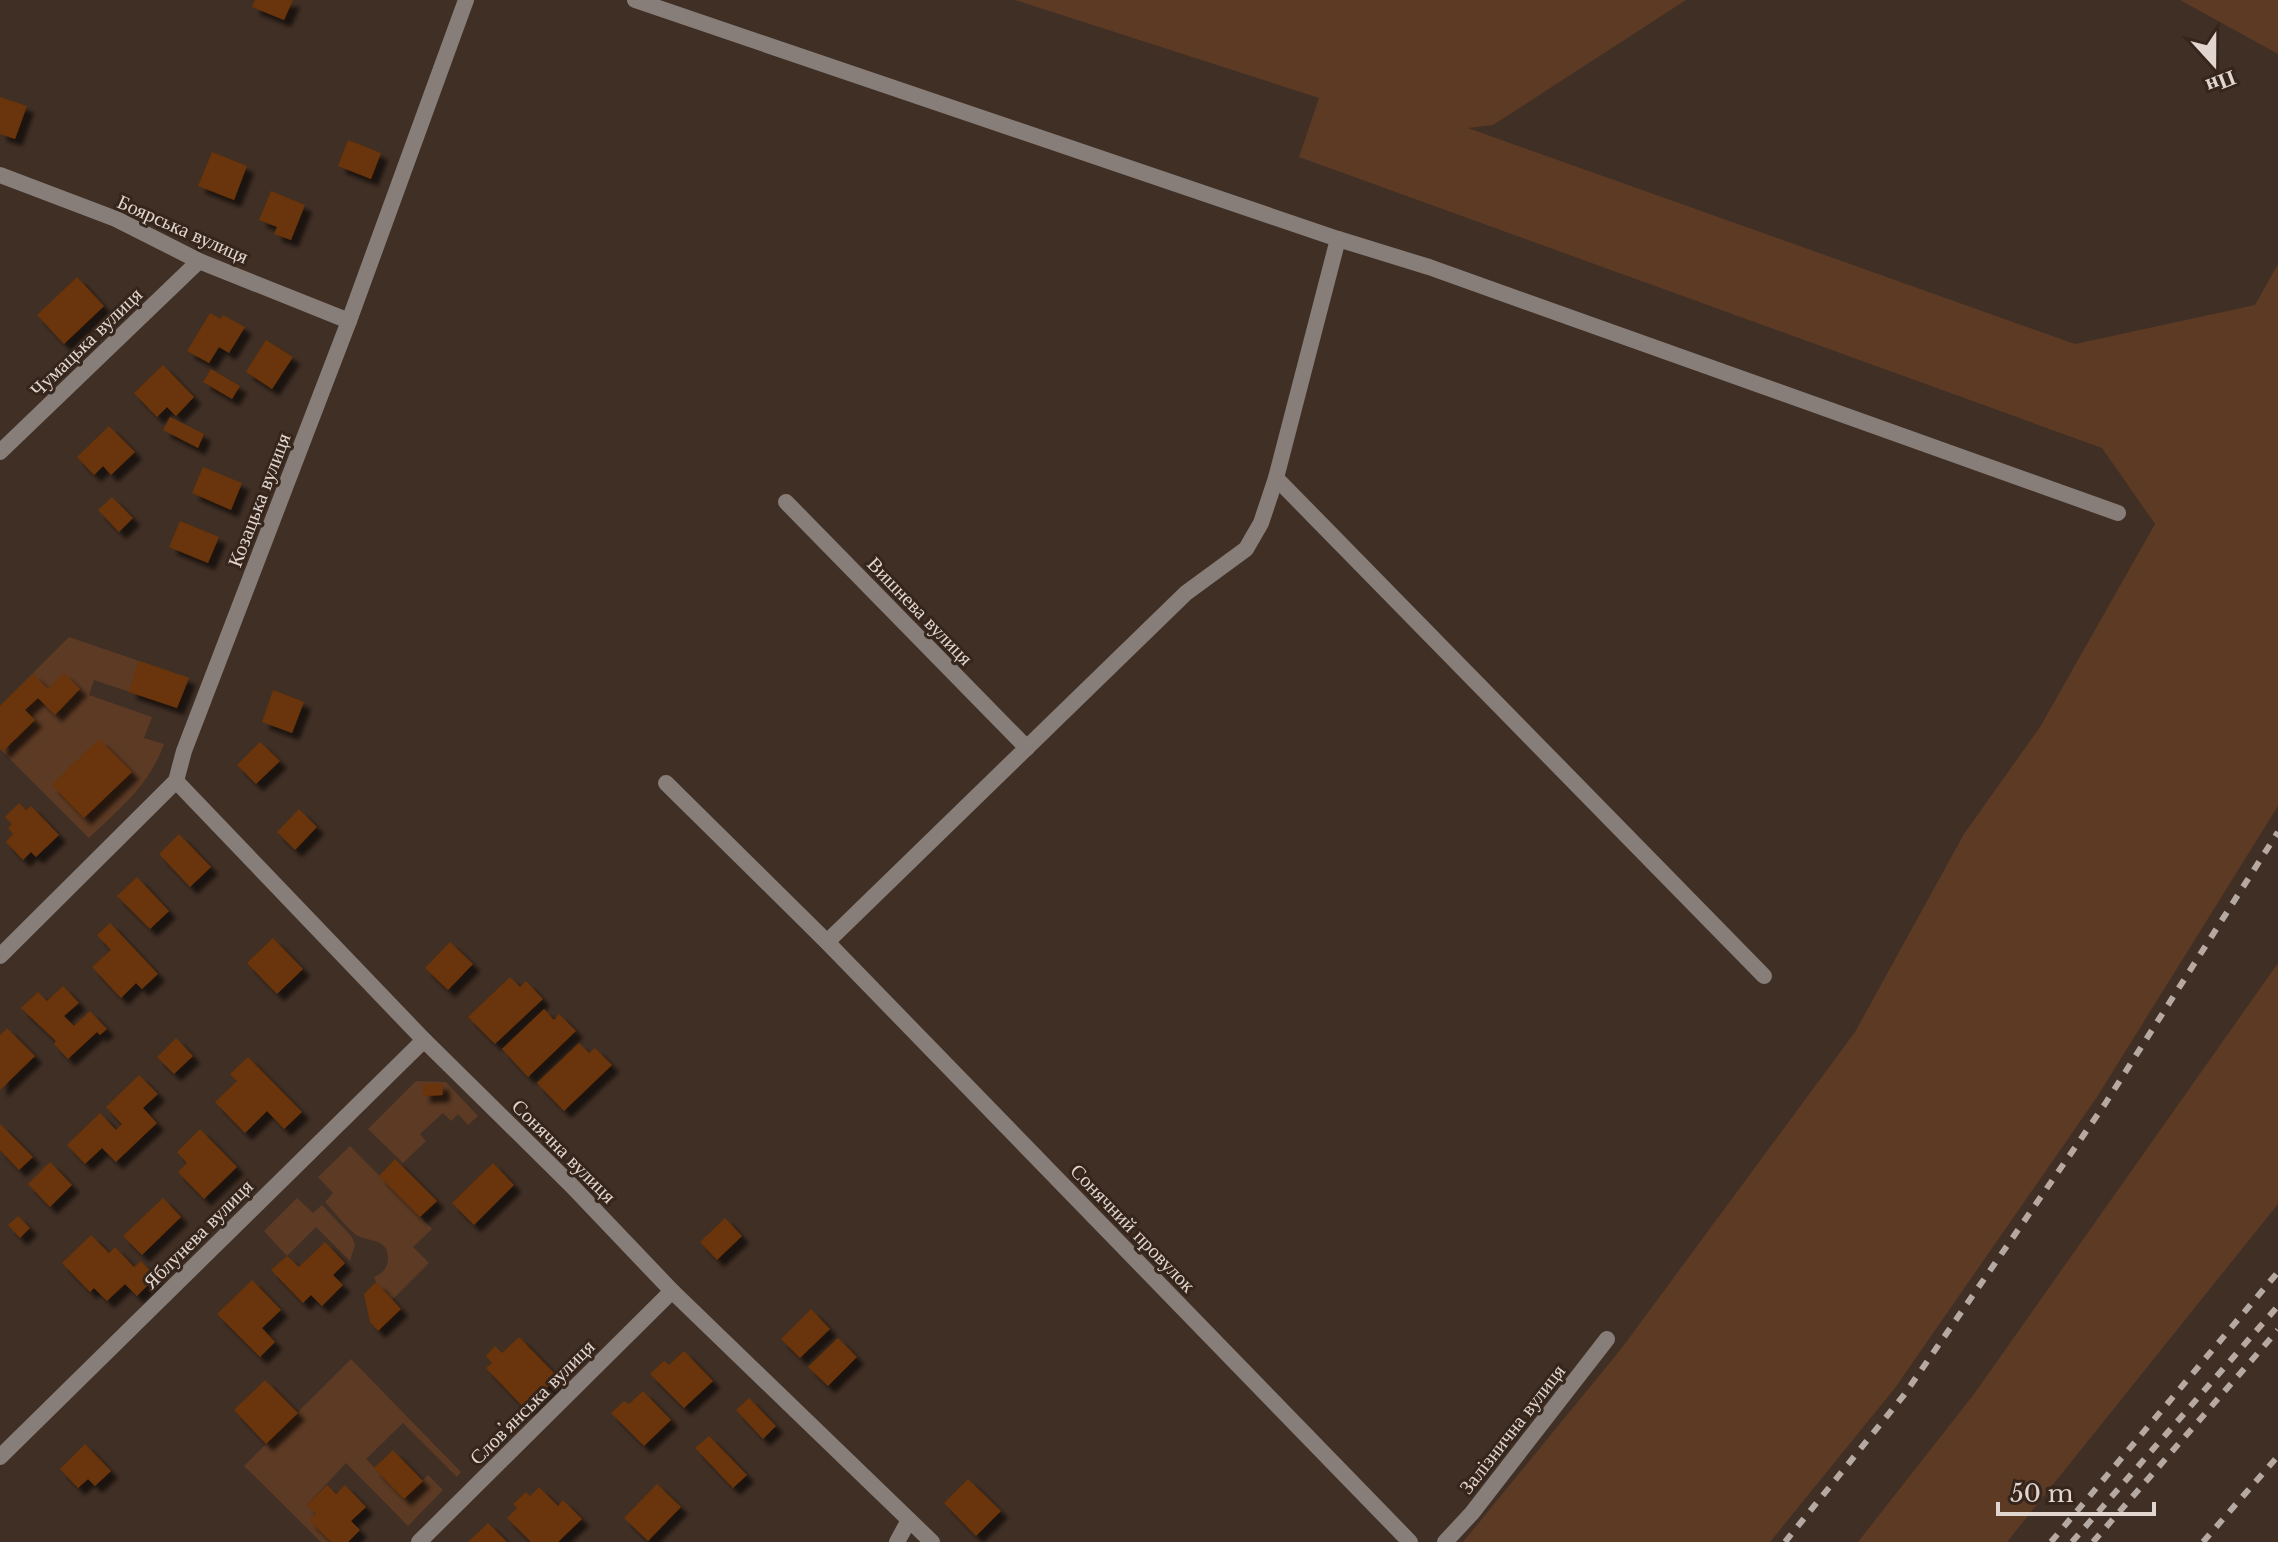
<svg xmlns="http://www.w3.org/2000/svg" width="2278" height="1542" viewBox="0 0 2278 1542" font-family="'Libre Baskerville',serif">
<style>
.green{fill:#5c3a24}
.building{fill:#6b3407;filter:url(#shadow)}
.lines{fill:none;stroke-linecap:round;stroke-linejoin:round}
.street{stroke:#877e79;stroke-width:16}
.rail{stroke:#b6a9a2;stroke-width:6;stroke-dasharray:10 10;stroke-linecap:butt}
.labels{text-anchor:middle;dominant-baseline:central;stroke-width:6;stroke-linejoin:round;paint-order:stroke}
.street-label{font-size:20px;fill:#e0d5cf;stroke:#35251b}
</style>
<defs>
<filter id="shadow"><feDropShadow dx="7" dy="7" stdDeviation="2" flood-color="#0009"/></filter>
</defs>
<rect width="100%" height="100%" fill="#402f25"/>
<g class="green">
<path d="M1015,0H1686L1493,125L1468,128L2075,344L2255,305L2278,264V806L2097,1097L1895,1388L1770,1542H1463L1621,1349L1855,1032L1964,834L2040,727L2155,524L2102,448L1299,157L1319,98Z"/>
<path d="M2180,0H2278V54Z"/>
<path d="M69,637L189,678L177,708L94,680L89,695L152,717L144,738L164,744C149,786 120,808 89,838L0,749V706Z"/>
<path d="M2278,963V1204L2007,1542H1858L1974,1394Z"/>
<path d="M416,1081L446,1082L478,1116L468,1125L458,1114L451,1121L443,1113L420,1134L426,1141L403,1163L368,1129Z"/>
<path d="M350,1146L432,1229L413,1247L429,1263L392,1300L376,1282L374,1277C383,1273 388,1268 388,1258C388,1237 367,1243 355,1234C344,1225 335,1212 325,1202L333,1193L318,1177Z"/>
<path d="M297,1198L313,1213L322,1205L352,1237L355,1245L350,1261L316,1227L287,1256L264,1231Z"/>
<path d="M351,1359L461,1472L457,1477L403,1423L366,1459L404,1498L428,1475L443,1490L408,1526L346,1463L307,1505L316,1514L310,1520L331,1542H321L244,1466Z"/>
</g>
<g class="building">
<path d="M255,0H293L284,20L252,7Z"/>
<path d="M0,97L27,106L15,139L0,134Z"/>
<path d="M348,140L381,153L371,179L338,166Z"/>
<path d="M212,152L247,166L234,200L198,186Z"/>
<path d="M271,191L305,205L291,240L274,234L277,227L259,220Z"/>
<path d="M77,277L104,306L64,344L37,315Z"/>
<path d="M210,313L221,319L223,315L245,327L229,353L219,347L209,363L187,351Z"/>
<path d="M266,340L293,357L272,389L246,372Z"/>
<path d="M163,365L194,397L176,416L167,407L157,417L134,393Z"/>
<path d="M211,369L240,386L232,399L203,382Z"/>
<path d="M170,417L204,434L198,448L163,430Z"/>
<path d="M109,426L135,452L111,475L103,466L94,475L77,457Z"/>
<path d="M203,467L242,483L231,510L192,493Z"/>
<path d="M112,497L133,518L119,532L98,510Z"/>
<path d="M180,521L219,537L208,563L169,547Z"/>
<path d="M139,661L189,678L177,708L129,692Z"/>
<path d="M64,673L80,689L55,715L38,698L25,710L35,720L3,751L0,749V706L33,674L48,689Z"/>
<path d="M273,690L304,702L292,733L262,722Z"/>
<path d="M99,739L132,772L84,818L52,785Z"/>
<path d="M260,742L280,761L256,784L237,765Z"/>
<path d="M19,803L26,810L31,806L59,835L36,857L31,852L23,860L6,842L13,834L8,828L12,824L5,817Z"/>
<path d="M299,809L317,827L295,850L277,832Z"/>
<path d="M179,834L211,867L190,887L159,854Z"/>
<path d="M137,877L169,911L150,929L117,896Z"/>
<path d="M110,923L158,974L142,989L136,983L121,998L92,967L111,950L97,935Z"/>
<path d="M273,938L303,969L277,994L247,963Z"/>
<path d="M450,942L473,964L448,990L425,968Z"/>
<path d="M510,977L520,987L526,981L543,999L495,1044L468,1017Z"/>
<path d="M63,986L79,1003L64,1016L74,1026L90,1011L107,1029L100,1035L97,1032L68,1059L54,1044L56,1041L21,1008L38,992L47,1001Z"/>
<path d="M544,1009L554,1020L559,1014L576,1031L528,1077L502,1049Z"/>
<path d="M7,1028L35,1056L0,1090V1035Z"/>
<path d="M176,1038L193,1056L174,1074L157,1057Z"/>
<path d="M579,1043L589,1053L595,1048L612,1065L564,1111L537,1083Z"/>
<path d="M248,1057L302,1112L284,1129L267,1111L245,1133L215,1102L237,1081L230,1074Z"/>
<path d="M139,1075L158,1094L143,1108L157,1123L116,1162L102,1148L85,1164L67,1145L100,1113L116,1130L122,1124L106,1107Z"/>
<path d="M442,1083L443,1095L423,1096V1084Z"/>
<path d="M0,1124L33,1157L19,1170L0,1150Z"/>
<path d="M200,1129L237,1167L204,1199L178,1172L187,1163L177,1152Z"/>
<path d="M395,1159L437,1201L420,1217L379,1176Z"/>
<path d="M50,1162L72,1185L50,1207L28,1184Z"/>
<path d="M493,1163L514,1185L474,1225L452,1203Z"/>
<path d="M163,1198L181,1217L142,1255L123,1236Z"/>
<path d="M18,1216L30,1228L20,1238L8,1225Z"/>
<path d="M725,1218L742,1236L717,1260L700,1242Z"/>
<path d="M91,1235L109,1253L115,1247L134,1267L141,1261L156,1277L137,1296L125,1284L107,1301L94,1288L90,1292L62,1263Z"/>
<path d="M325,1242L345,1263L333,1275L343,1285L322,1306L311,1295L303,1303L271,1270L287,1256L299,1267Z"/>
<path d="M252,1280L281,1310L262,1328L275,1342L260,1357L217,1314Z"/>
<path d="M376,1282L401,1309L378,1331L370,1322L364,1294Z"/>
<path d="M811,1309L830,1329L800,1358L781,1339Z"/>
<path d="M519,1337L558,1377L525,1409L486,1368L492,1363L486,1356L495,1346L502,1353Z"/>
<path d="M838,1338L857,1357L828,1386L808,1367Z"/>
<path d="M684,1351L713,1381L684,1408L650,1374L664,1361L669,1365Z"/>
<path d="M265,1380L298,1413L266,1444L234,1410Z"/>
<path d="M643,1391L671,1420L644,1446L611,1413L624,1401L629,1404Z"/>
<path d="M749,1398L776,1426L763,1439L736,1410Z"/>
<path d="M709,1436L747,1475L733,1488L695,1448Z"/>
<path d="M85,1444L111,1471L95,1486L88,1479L78,1488L60,1469Z"/>
<path d="M393,1450L423,1481L404,1499L374,1468Z"/>
<path d="M968,1479L1001,1511L976,1536L944,1503Z"/>
<path d="M657,1484L681,1507L648,1541L624,1518Z"/>
<path d="M327,1485L336,1494L345,1485L366,1507L351,1521L360,1530L348,1542H331L309,1520L316,1514L307,1505Z"/>
<path d="M539,1487L558,1506L563,1500L582,1519L558,1542H531L507,1518L517,1508L513,1504L526,1492L530,1496Z"/>
<path d="M488,1523L507,1542H468Z"/>
</g>
<g class="lines">
<g class="street">
<path d="M635,0L1338,239L1429,267L2118,513"/>
<path d="M0,175L116,219L199,261L349,321"/>
<path d="M0,452L199,261"/>
<path d="M1276,478L1764,976"/>
<path d="M786,502L1027,748"/>
<path d="M176,781L424,1040L571,1185L672,1291L932,1542"/>
<path d="M666,783L827,942L1410,1542"/>
<path d="M827,942L1186,593L1246,549L1261,523L1276,478L1338,239"/>
<path d="M0,956L176,781L184,751L349,321L466,0"/>
<path d="M0,1457L424,1040"/>
<path d="M419,1542L672,1291"/>
<path d="M897,1542L909,1520"/>
<path d="M1445,1542L1472,1513L1607,1339"/>
</g>
<g class="rail">
<path d="M1785,1542L1904,1395L2105,1104L2278,832"/>
<path d="M2051,1542L2278,1272"/>
<path d="M2072,1542L2278,1306"/>
<path d="M2093,1542L2278,1330"/>
<path d="M2203,1542L2278,1456"/>
</g>
</g>
<g class="labels">
<g class="street-label">
<text transform="translate(183 229) rotate(24)">Боярська вулиця</text>
<text transform="translate(86 342) rotate(-44)">Чумацька вулиця</text>
<text transform="translate(259 500) rotate(-69)">Козацька вулиця</text>
<text transform="translate(920 611) rotate(46)">Вишнева вулиця</text>
<text transform="translate(564 1151) rotate(45)">Сонячна вулиця</text>
<text transform="translate(1133 1228) rotate(46)">Сонячний провулок</text>
<text transform="translate(198 1234) rotate(-45)">Яблунева вулиця</text>
<text transform="translate(532 1402) rotate(-45)">Словʼянська вулиця</text>
<text transform="translate(1512 1429) rotate(-52)">Залізнична вулиця</text>
</g>
</g>
<g transform="translate(2214 64) rotate(159)" stroke="#35251b" stroke-width="6" paint-order="stroke">
<path d="M0-6L14 30L0 20L-14 30Z" fill="#e0d5cf"/>
<text y="-12" font-size="22" font-weight="bold" text-anchor="middle" fill="#e0d5cf">Пн</text>
</g>
<path d="M1998 1502v12h156v-12" fill="none" stroke="#e0d5cf" stroke-width="4"/>
<text x="2010" y="1502" font-size="24" fill="#e0d5cf" stroke="#35251b" stroke-width="6" paint-order="stroke">50 m</text>
</svg>
